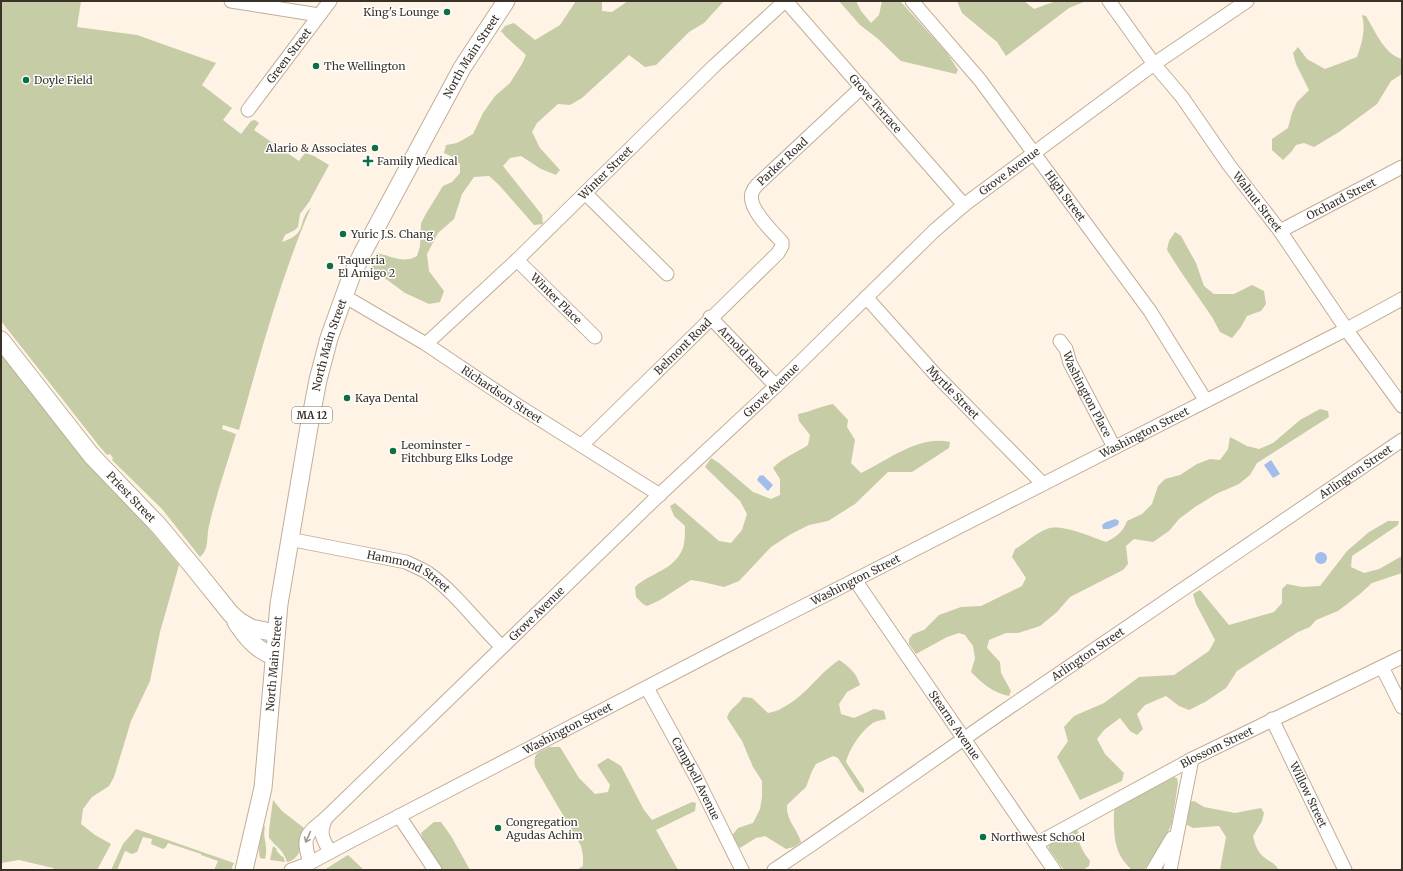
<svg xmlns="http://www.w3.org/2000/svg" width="1403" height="871" viewBox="0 0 1403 871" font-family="Merriweather,serif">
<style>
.green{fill:#c6cca5}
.water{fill:#a0bdeb}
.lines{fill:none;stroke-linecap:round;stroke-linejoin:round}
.minor-casing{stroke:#c0ae97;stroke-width:15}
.major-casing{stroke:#c0ae97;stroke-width:19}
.minor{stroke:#fff;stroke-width:13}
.major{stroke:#fff;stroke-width:17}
.oneway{stroke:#9c9894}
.poi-dot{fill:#0f6e42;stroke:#fff;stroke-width:1.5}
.labels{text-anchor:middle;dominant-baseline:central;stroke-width:3;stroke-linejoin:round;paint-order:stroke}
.shield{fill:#fff;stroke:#757069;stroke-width:1}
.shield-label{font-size:10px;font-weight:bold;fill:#3a3229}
.poi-label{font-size:11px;fill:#3a3229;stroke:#fff;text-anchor:start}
.street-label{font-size:11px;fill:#3a3229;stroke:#fff}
</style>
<rect width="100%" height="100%" fill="#fef3e5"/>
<g class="green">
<path d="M1,1H81L77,27L137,35L216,63L202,85L232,108L223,120L241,134L251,121L255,120L259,123L254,130L299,161L305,153L314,156L329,165L309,202L300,214L298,227L295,230L285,235L282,242C309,233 296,223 311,207C280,279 260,355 239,430L223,425L222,429L236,434C227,464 216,495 209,526C206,537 210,548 200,557L162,509L112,460L113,458L110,454L107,455L100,447L1,321Z"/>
<path d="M576,1H602V11L612,12L628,1H724L704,23L689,32L656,65L645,67L629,55L582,98L570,105L558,104L537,123L532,132L540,148L560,170L556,175L541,169L521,156L510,158L503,166L542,215L543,224L534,225L499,185L489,176L474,177L462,194L454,219L438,233L427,254L429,271L444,291L440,302L429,304L405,293L375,271L372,267L374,257L377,253C391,256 404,264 417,256L420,246L421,223L427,212L443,186L452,182L460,173V164L453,157L444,153L446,145L457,143L473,134L483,113L495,96L510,83L522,64L526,55L506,37L501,31L505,26L514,23L535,40L560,25Z"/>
<path d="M839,1H856L861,11L871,23L879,15L882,1H900L947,53L958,70L956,74L901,61L877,38L860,25Z"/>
<path d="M957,1H1024L1034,9L1056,1H1086L1069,8L1006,56L997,42L962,13Z"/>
<path d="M1362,15L1366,16C1375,31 1385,55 1402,59V74L1391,81L1377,104L1339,132L1314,147L1304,143L1296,145L1292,151L1283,160L1272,150V139L1288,128L1292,113L1297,102L1309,90L1296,64L1293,53L1298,47L1307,59L1325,69L1357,57C1362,43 1366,30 1362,15Z"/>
<path d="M1175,232L1181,236L1196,263L1204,286L1214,294H1234L1252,285L1264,291L1266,304L1261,311L1247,316L1241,327L1232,338L1220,332L1212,317L1181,272L1167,250L1169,241Z"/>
<path d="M1,354L84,457L145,524L179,565L160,632L150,681L131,721L114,777L109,786L92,797L83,809L81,824L95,835L111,844L97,870H55L53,868L19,860L1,863Z"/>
<path d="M833,404L848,420L847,427L855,440L851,463L861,473C889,460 918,435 950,442L949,448L912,472H888L855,504L828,521L809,525L791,534L771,547L739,581L724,587L703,582L691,580L660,600L647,606L643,604L636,597L635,587C651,572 674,571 683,548C685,542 685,533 685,526L674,516L670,506L675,503L719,541L731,543L742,530L747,514L740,501L705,467L711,458L719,463L753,492L771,499L780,495V479L773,468C782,458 796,453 808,445L810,435L799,421L798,414C810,412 821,406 833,404Z"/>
<path d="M1320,409L1328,411L1329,417L1257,463L1250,475L1239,484L1216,494L1195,507L1179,519L1169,531L1153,542L1134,539L1126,546L1128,564L1123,570L1070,597L1057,612L1040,626L1018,633H1006L989,640L987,648L1000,662L1001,673L1011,691L1009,696C993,693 982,683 971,672L975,658L973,646L965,635L959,633L947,637L916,654L909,644V639L913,634L924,630L939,615L961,607L981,606L1022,586L1026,578L1012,557L1015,549C1026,543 1037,532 1047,529C1061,523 1091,537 1106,542C1116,537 1123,532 1127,521L1142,514L1152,504L1158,486L1165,479L1180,475L1197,464L1210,459L1220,460L1228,449L1230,437L1247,446L1259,449L1273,443L1300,420Z"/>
<path d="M1388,521H1399L1398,525L1352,556L1351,567L1364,573L1379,569L1402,556V573L1372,583L1360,594L1338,611L1316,620L1310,627L1298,632L1237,671L1226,688L1205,702L1189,710L1179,706L1166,696L1145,705L1137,714L1143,729L1137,735L1130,731L1120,718L1104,730L1097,739L1105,754L1124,773L1122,781L1080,800L1057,757L1068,741L1064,727L1074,716L1104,703L1139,677L1174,675L1209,651L1215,640L1196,604L1193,594L1200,590L1229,625L1274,612L1282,603V589L1287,584L1302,587L1320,586L1347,551L1369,532Z"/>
<path d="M839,660C849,666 857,674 860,685L847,692L839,704L841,714L854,718L874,709L884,711L886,719C882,720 876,721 873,723C862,730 849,749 846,762L864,789V793L859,791L838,758L833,756L816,764L812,771L806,787L787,805C786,821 797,828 801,842L794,847L786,849L765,836L756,838L740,848L734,841L733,834L738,828L753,823L760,809L762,797V781L753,767L742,741L727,718C730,707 737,707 743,697L752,698L768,713C772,712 778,711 782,708C805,697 818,674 839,660Z"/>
<path d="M549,747H560L579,778L595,794L608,792L610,785L597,765L608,758L621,766L644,810L652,820L692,802L696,803L695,811L656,830L678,870H577L583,866V856L581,846L535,767C533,753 537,753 549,747Z"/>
<path d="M1172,777L1177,778L1178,783L1172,823L1165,839L1144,870H1132C1118,857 1115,846 1114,827C1114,819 1113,812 1116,805L1168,778Z"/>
<path d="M273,800L282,811L304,828L299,838V853C296,858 292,861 287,862C283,849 277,848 269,838V830Z"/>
<path d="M1194,801L1204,807L1235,813L1261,808L1264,813L1262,821L1253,836C1255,844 1257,852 1265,858C1271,863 1274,862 1279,870H1220L1226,837L1219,826L1193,828L1187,825L1189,802Z"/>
<path d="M434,822H441L451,836L470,870H440L423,840L421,833Z"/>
<path d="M264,826L265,827C262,839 269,845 265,859L260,858C257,848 261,836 264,826Z"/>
<path d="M1073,827C1081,831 1078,836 1080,844C1082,850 1086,856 1090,861L1089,866L1083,870H1064L1049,849L1048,843Z"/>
<path d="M136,829L234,863L231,870H214L218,861L201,855V854L168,843L166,847L163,849L151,844L152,839L143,837L137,852L132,854L125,851L117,870H111L123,844Z"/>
<path d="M273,846L277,849L276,850L282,857L283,856L285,862L270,860Z"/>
<path d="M348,855L364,870H324Z"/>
</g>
<g class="water">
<path d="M1271,460L1280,474L1273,478L1264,465Z"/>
<path d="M760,475L761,476L763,475L773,485L768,491L757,480Z"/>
<path d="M1115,519L1119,521L1118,525L1109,529H1103L1102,525L1106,522Z"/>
<circle cx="1321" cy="558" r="6"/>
</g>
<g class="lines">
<g class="minor-casing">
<g id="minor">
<path d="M231,1L319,15"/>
<path id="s1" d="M786,1L964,205"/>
<path id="s2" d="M912,1L980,80L1103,247L1150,311L1206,401"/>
<path id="s3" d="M1109,1L1154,64L1182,97L1229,165L1280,231L1351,336L1402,406"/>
<path id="s4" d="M248,110L330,1"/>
<path d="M585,193L667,274"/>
<path id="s5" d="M1280,231L1402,167"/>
<path id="s6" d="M517,260L595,337"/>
<path id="s7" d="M344,296L426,344L517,405L660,495"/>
<path id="s8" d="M866,297L934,373L1043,484"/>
<path id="s9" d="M710,317L776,386"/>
<path id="s10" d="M1060,341L1066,349L1070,363L1114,447"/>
<path id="s11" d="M426,344L517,260L714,66L785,1"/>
<path id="s12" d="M582,445L778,253L782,246V242C772,231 747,208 752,193C753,190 755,187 757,185L862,87"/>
<path id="s13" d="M289,539L406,562C414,566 422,569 428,573C455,592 478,624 502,647"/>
<path id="s14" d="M855,580L1054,870"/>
<path d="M1382,667L1402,707"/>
<path id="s15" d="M647,688L696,777L742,870"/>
<path id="s16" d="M1272,719L1345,870"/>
<path d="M399,816L435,870"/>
<path d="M326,818C319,833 322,838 330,852"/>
<path id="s17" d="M1036,844L1192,759L1402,657"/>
<path id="s18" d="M310,863C302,836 305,835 326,818L658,496L776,386L934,231L964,205L1154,64L1247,1"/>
<path id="s19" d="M291,870L310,863L351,841L751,633L1347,329L1402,299"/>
<path id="s20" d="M774,870C852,818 927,764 1004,711C1136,621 1269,531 1402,440"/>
<path d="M1153,870L1172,838"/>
<path d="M1170,870L1192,759"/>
</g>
</g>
<g class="major-casing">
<g id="major">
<path id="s21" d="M1,340L91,455L159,526L194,568L231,614L239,621L251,628L276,633"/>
<path d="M236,622C246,637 257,651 274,656"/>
<path id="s22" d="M244,870L263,788L279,604L309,427L318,380L329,338L351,277L363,252L462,68L506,1"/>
</g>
</g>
<use href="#minor" class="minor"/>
<use href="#major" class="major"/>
</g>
<defs><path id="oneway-shaft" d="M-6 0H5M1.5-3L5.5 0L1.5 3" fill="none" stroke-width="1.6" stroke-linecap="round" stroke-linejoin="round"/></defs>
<use class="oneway" href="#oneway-shaft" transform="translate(308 837) rotate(114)"/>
<g class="poi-dot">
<circle cx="447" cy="12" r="4"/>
<circle cx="316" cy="66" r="4"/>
<circle cx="26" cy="80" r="4"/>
<circle cx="375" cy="148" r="4"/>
<path d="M366 155h4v4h4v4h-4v4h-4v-4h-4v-4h4z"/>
<circle cx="343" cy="234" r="4"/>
<circle cx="330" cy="266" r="4"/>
<circle cx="347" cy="398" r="4"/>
<circle cx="393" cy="451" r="4"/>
<circle cx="498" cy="828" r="4"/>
<circle cx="983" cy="837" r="4"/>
</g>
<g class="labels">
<rect class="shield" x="292" y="407" width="40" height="16" rx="3"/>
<g class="shield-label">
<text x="312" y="415">MA 12</text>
</g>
<g class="poi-label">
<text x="439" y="12" text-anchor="end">King's Lounge</text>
<text x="324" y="66">The Wellington</text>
<text x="34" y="80">Doyle Field</text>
<text x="367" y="148" text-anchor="end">Alario &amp; Associates</text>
<text x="377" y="161">Family Medical</text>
<text x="351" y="234">Yuric J.S. Chang</text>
<text x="338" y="260">Taqueria<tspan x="338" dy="13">El Amigo 2</tspan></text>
<text x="355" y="398">Kaya Dental</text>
<text x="401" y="445">Leominster -<tspan x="401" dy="13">Fitchburg Elks Lodge</tspan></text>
<text x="506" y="822">Congregation<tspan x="506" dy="13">Agudas Achim</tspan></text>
<text x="991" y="837">Northwest School</text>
</g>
<g class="street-label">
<text stroke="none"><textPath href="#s4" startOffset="68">Green Street</textPath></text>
<text stroke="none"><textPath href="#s22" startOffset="856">North Main Street</textPath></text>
<text stroke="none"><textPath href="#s1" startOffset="136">Grove Terrace</textPath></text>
<text stroke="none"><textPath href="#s12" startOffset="390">Parker Road</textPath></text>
<text stroke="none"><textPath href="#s18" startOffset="995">Grove Avenue</textPath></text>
<text stroke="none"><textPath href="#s11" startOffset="248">Winter Street</textPath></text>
<text stroke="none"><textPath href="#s2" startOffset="248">High Street</textPath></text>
<text stroke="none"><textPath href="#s5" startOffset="69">Orchard Street</textPath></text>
<text stroke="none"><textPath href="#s3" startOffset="250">Walnut Street</textPath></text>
<text stroke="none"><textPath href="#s6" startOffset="55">Winter Place</textPath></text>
<text stroke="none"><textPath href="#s22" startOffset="533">North Main Street</textPath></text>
<text stroke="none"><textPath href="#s12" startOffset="141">Belmont Road</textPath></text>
<text stroke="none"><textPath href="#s9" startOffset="48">Arnold Road</textPath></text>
<text stroke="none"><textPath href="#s18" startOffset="671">Grove Avenue</textPath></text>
<text stroke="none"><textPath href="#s8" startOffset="129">Myrtle Street</textPath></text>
<text stroke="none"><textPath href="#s7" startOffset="186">Richardson Street</textPath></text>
<text stroke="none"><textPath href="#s10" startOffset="60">Washington Place</textPath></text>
<text stroke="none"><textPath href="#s19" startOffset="959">Washington Street</textPath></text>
<text stroke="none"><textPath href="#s20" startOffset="705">Arlington Street</textPath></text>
<text stroke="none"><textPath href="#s21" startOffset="204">Priest Street</textPath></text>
<text stroke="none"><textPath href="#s13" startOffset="125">Hammond Street</textPath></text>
<text stroke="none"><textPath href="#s19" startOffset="635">Washington Street</textPath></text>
<text stroke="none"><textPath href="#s18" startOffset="347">Grove Avenue</textPath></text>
<text stroke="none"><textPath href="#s20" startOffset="381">Arlington Street</textPath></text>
<text stroke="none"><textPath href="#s22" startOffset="209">North Main Street</textPath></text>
<text stroke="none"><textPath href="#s14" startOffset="176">Stearns Avenue</textPath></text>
<text stroke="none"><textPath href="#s19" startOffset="311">Washington Street</textPath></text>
<text stroke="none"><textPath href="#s17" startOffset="205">Blossom Street</textPath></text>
<text stroke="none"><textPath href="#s15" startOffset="103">Campbell Avenue</textPath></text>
<text stroke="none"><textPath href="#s16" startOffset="84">Willow Street</textPath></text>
</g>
</g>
<rect width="1403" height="871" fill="none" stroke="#3a3229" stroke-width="4"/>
</svg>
